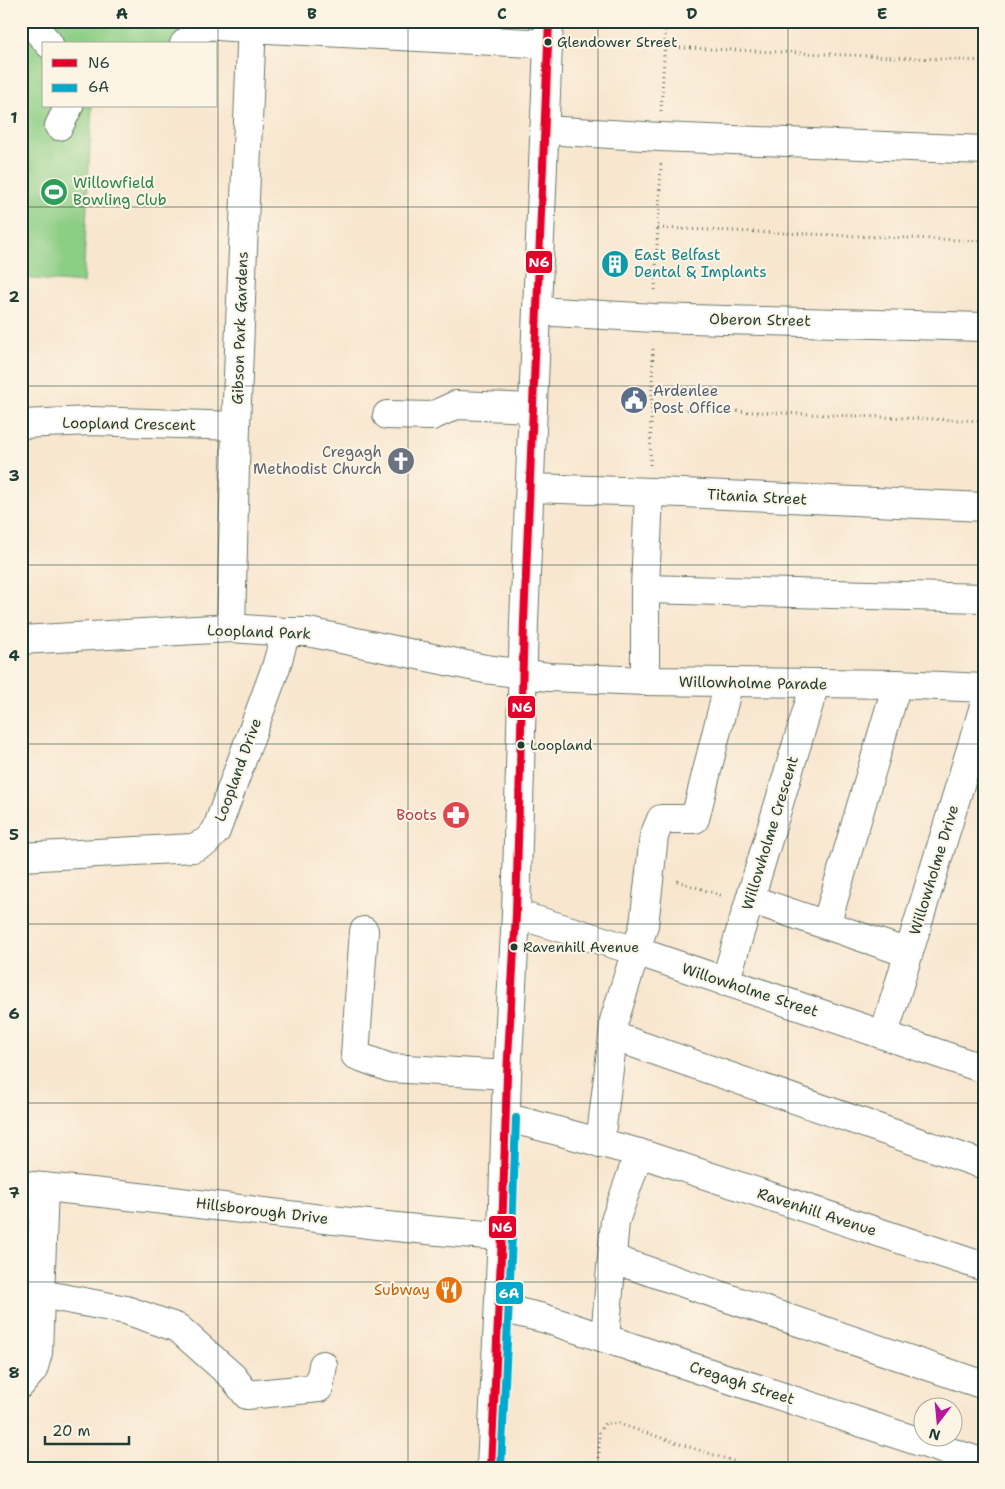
<svg xmlns="http://www.w3.org/2000/svg" width="1005" height="1489" viewBox="0 0 1005 1489" font-family="'Shantell Sans',sans-serif">
<style>
.green{fill:#8dce85;stroke:#56865c}
.lines{fill:none;stroke-linecap:round;stroke-linejoin:round}
.minor-casing{stroke:#6b786a;stroke-width:30}
.path{stroke:#6b786a;stroke-width:3;stroke-dasharray:1 4;stroke-linecap:butt}
.minor{stroke:#fff;stroke-width:28}
.bus-1-casing{stroke:#fcf5e5;stroke-width:11}
.bus-2-casing{stroke:#fcf5e5;stroke-width:11}
.bus-1{stroke:#e4002b;stroke-width:8}
.bus-2{stroke:#00a9ce;stroke-width:8}
.grid{fill:none;stroke:#1f3d34;stroke-width:1;stroke-opacity:0.55}
.bus-dot{fill:#1f3d34;stroke:#fcf5e5;stroke-width:2}
.labels{text-anchor:middle;dominant-baseline:central;stroke-width:4;stroke-linejoin:round;paint-order:stroke}
.bus-label{font-size:14px;fill:#1f3d34;stroke:#fcf5e5;text-anchor:start}
.leisure-label{font-size:15px;fill:#27864d;stroke:#fcf5e5;text-anchor:start}
.culture-label{font-size:15px;fill:#0d838f;stroke:#fcf5e5;text-anchor:start}
.street-label{font-size:15px;fill:#1f3d34;stroke:#fcf5e5}
.service-label{font-size:15px;fill:#4e5e75;stroke:#fcf5e5;text-anchor:start}
.worship-label{font-size:15px;fill:#5b616d;stroke:#fcf5e5;text-anchor:end}
.health-label{font-size:15px;fill:#be3a42;stroke:#fcf5e5;text-anchor:end}
.food-label{font-size:15px;fill:#c56008;stroke:#fcf5e5;text-anchor:end}
.line-badge{stroke:#fcf5e5;stroke-width:2}
.badge-label{font-size:14px;text-anchor:middle;font-weight:bold;fill:#fff}
.neatline{fill:none;stroke:#1f3d34;stroke-width:2}
.grid-label{font-size:16px;text-anchor:middle;font-weight:bold;fill:#1f3d34}
</style>
<rect width="100%" height="100%" fill="#fcf5e5"/>
<filter id="ink" filterUnits="userSpaceOnUse"><feTurbulence type="fractalNoise" baseFrequency=".02" numOctaves="2"/><feDisplacementMap in="SourceGraphic" scale="10" xChannelSelector="R" yChannelSelector="G"/><feConvolveMatrix kernelMatrix="1 2 1 2 8 2 1 2 1" color-interpolation-filters="sRGB"/></filter>
<filter id="wash" filterUnits="userSpaceOnUse"><feTurbulence type="fractalNoise" baseFrequency=".0096" numOctaves="4" result="noise"/><feDisplacementMap in="SourceGraphic" scale="20" xChannelSelector="R" yChannelSelector="G"/><feGaussianBlur stdDeviation="1.12" result="paint"/><feColorMatrix in="noise" values="0 0 0 0 0 0 0 0 0 0 0 0 0 0 0 0 0 1.4 0 .05"/><feComposite in="paint" operator="in"/></filter>
<g filter="url(#wash)">
<rect width="100%" height="100%" fill="#f8e6cf"/>
<path class="green" d="M21,21H207L212,23L206,43L205,44H44V106H92L83,283L21,278Z"/>
</g>
<g filter="url(#ink)">
<g class="lines">
<g class="minor-casing">
<g id="minor">
<path d="M33,21L36,29L49,44"/>
<path d="M201,21L206,25L231,27L548,44"/>
<path d="M184,44L206,25"/>
<path d="M59,126L69,106"/>
<path d="M544,130L660,137L984,150"/>
<path d="M537,311L654,318L984,327"/>
<path d="M387,415L432,416L456,405L533,408"/>
<path d="M21,424L92,421L236,426"/>
<path d="M531,488L682,493L984,507"/>
<path d="M645,589L984,598"/>
<path d="M231,628L236,426L252,21"/>
<path d="M21,640L231,628L286,632H308L485,669L549,677L645,681L897,684L984,688"/>
<path d="M645,681V589L649,492"/>
<path d="M21,857L193,848L206,842L216,831L276,667L286,632"/>
<path d="M750,899L908,953"/>
<path d="M516,914L636,951L984,1069"/>
<path d="M826,925L897,684"/>
<path d="M364,931L355,1055L390,1068L507,1075"/>
<path d="M725,982L815,684"/>
<path d="M884,1034L984,706"/>
<path d="M613,1036L614,1021L644,925L654,836L661,819H695L729,682"/>
<path d="M506,1118L528,1123L639,1153L984,1267"/>
<path d="M600,1143L613,1036L984,1165"/>
<path d="M21,1185C182,1199 341,1225 502,1236"/>
<path d="M613,1259L984,1385"/>
<path d="M41,1294L126,1310L178,1328L233,1377L247,1395L319,1388L323,1365"/>
<path d="M499,1308L543,1318L984,1463"/>
<path d="M605,1338L615,1221L639,1153"/>
<path d="M21,1384L33,1370L38,1353L44,1187"/>
<path d="M491,1468L502,1236L507,1075L516,914L524,622L549,21"/>
</g>
</g>
<g class="path">
<path d="M665,47L984,61"/>
<path d="M661,111L666,21"/>
<path d="M658,228L984,241"/>
<path d="M655,290L661,164"/>
<path d="M652,408L984,421"/>
<path d="M650,465L653,347"/>
<path d="M677,881L723,896"/>
<path d="M599,1468V1433L605,1423L619,1424L754,1468"/>
</g>
<use href="#minor" class="minor"/>
<g class="bus-1-casing">
<path id="bus-1" d="M491,1468L502,1236L507,1075L516,914L524,622L549,21"/>
</g>
<g class="bus-2-casing">
<path id="bus-2" d="M501,1468L512,1236L516,1118"/>
</g>
<use href="#bus-1" class="bus-1"/>
<use href="#bus-2" class="bus-2"/>
</g>
</g>
<path class="grid" d="M218,21V1468M408,21V1468M598,21V1468M788,21V1468M21,207H984M21,386H984M21,565H984M21,744H984M21,924H984M21,1103H984M21,1282H984"/>
<defs>
<g id="stadium-disc" transform="scale(1.4375)"><circle r="9.5" fill="#2e9e5b" stroke="#fcf5e5"/><path d="M0-5a6.5 5 0 1 0 0 10a6.5 5 0 1 0 0-10ZM-3.5-1.8h7v3.6h-7Z" fill="#fff"/></g>
<g id="building-disc" transform="scale(1.4375)"><circle r="9.5" fill="#0f9aa8" stroke="#fcf5e5"/><path d="M-4-6H4V6H1V3H-1V6H-4ZM-2.5-4.3h1.7v1.8h-1.7ZM.8-4.3h1.7v1.8H.8ZM-2.5-1h1.7V.8h-1.7ZM.8-1h1.7V.8H.8Z" fill="#fff"/></g>
<g id="civic-disc" transform="scale(1.4375)"><circle r="9.5" fill="#5c6f8a" stroke="#fcf5e5"/><path d="M-.6-6.5H3V-4.5H.6V-3L4-1V1h2V6H-6V1h2V-1L-.6-3ZM-1.2 2.5V6h2.4V2.5Z" fill="#fff"/></g>
<g id="church-disc" transform="scale(1.4375)"><circle r="9.5" fill="#6b7280" stroke="#fcf5e5"/><path d="M-1.2-6h2.4v3.5h3.3v2.4h-3.3V6h-2.4V-.1h-3.3v-2.4h3.3Z" fill="#fff"/></g>
<g id="pharmacy-disc" transform="scale(1.4375)"><circle r="9.5" fill="#e0444e" stroke="#fcf5e5"/><path d="M-2-6h4v4h4v4h-4v4h-4v-4h-4v-4h4Z" fill="#fff"/></g>
<g id="restaurant-disc" transform="scale(1.4375)"><circle r="9.5" fill="#e8710a" stroke="#fcf5e5"/><path d="M-5-6h1v4h1v-4h1v4h1v-4h1v5L-1.5 .5V6h-2V.5L-5-1ZM5-6V6H3V1.5H1.5Q1.5-4 5-6Z" fill="#fff"/></g>
</defs>
<g fill-rule="evenodd">
<use href="#stadium-disc" x="54" y="192"/>
<use href="#building-disc" x="615" y="264"/>
<use href="#civic-disc" x="634" y="400"/>
<use href="#church-disc" x="401" y="461"/>
<use href="#pharmacy-disc" x="456" y="815"/>
<use href="#restaurant-disc" x="449" y="1290"/>
</g>
<g class="bus-dot">
<circle cx="548" cy="42" r="4.5"/>
<circle cx="521" cy="745" r="4.5"/>
<circle cx="514" cy="947" r="4.5"/>
</g>
<g class="labels">
<g class="bus-label">
<text x="557" y="42">Glendower Street</text>
<text x="530" y="745">Loopland</text>
<text x="523" y="947">Ravenhill Avenue</text>
</g>
<g class="leisure-label">
<text x="73" y="183">Willowfield<tspan x="73" dy="17">Bowling Club</tspan></text>
</g>
<g class="culture-label">
<text x="634" y="255">East Belfast<tspan x="634" dy="17">Dental &amp; Implants</tspan></text>
</g>
<g class="street-label">
<text transform="translate(760 320) rotate(1)">Oberon Street</text>
<text transform="translate(240 328) rotate(-88)">Gibson Park Gardens</text>
<text transform="translate(129 424) rotate(1)">Loopland Crescent</text>
<text transform="translate(757 497) rotate(3)">Titania Street</text>
<text transform="translate(259 632) rotate(2)">Loopland Park</text>
<text transform="translate(753 683) rotate(1)">Willowholme Parade</text>
<text transform="translate(238 770) rotate(-70)">Loopland Drive</text>
<text transform="translate(770 833) rotate(-73)">Willowholme Crescent</text>
<text transform="translate(934 870) rotate(-73)">Willowholme Drive</text>
<text transform="translate(750 990) rotate(18)">Willowholme Street</text>
<text transform="translate(262 1211) rotate(7)">Hillsborough Drive</text>
<text transform="translate(817 1212) rotate(18)">Ravenhill Avenue</text>
<text transform="translate(742 1383) rotate(18)">Cregagh Street</text>
</g>
<g class="service-label">
<text x="653" y="391">Ardenlee<tspan x="653" dy="17">Post Office</tspan></text>
</g>
<g class="worship-label">
<text x="382" y="452">Cregagh<tspan x="382" dy="17">Methodist Church</tspan></text>
</g>
<g class="health-label">
<text x="437" y="815">Boots</text>
</g>
<g class="food-label">
<text x="430" y="1290">Subway</text>
</g>
</g>
<g class="line-badge">
<rect x="525" y="250" width="28" height="24" rx="5" fill="#e4002b"/>
<rect x="507" y="695" width="29" height="24" rx="5" fill="#e4002b"/>
<rect x="488" y="1215" width="29" height="24" rx="5" fill="#e4002b"/>
<rect x="495" y="1281" width="29" height="24" rx="5" fill="#00a9ce"/>
</g>
<g class="badge-label">
<text x="539" y="267">N6</text>
<text x="522" y="712">N6</text>
<text x="502" y="1232">N6</text>
<text x="509" y="1298">6A</text>
</g>
<rect width="1005" height="1489" fill="none" stroke="#fcf5e5" stroke-width="55"/>
<rect x="42" y="42" width="175" height="65" fill="#fcf5e5" stroke="#a4ab9e"/>
<rect x="52" y="59" width="25" height="8" fill="#e4002b" stroke="#a4ab9e"/>
<text x="88" y="68" font-size="15" fill="#1f3d34">N6</text>
<rect x="52" y="84" width="25" height="8" fill="#00a9ce" stroke="#a4ab9e"/>
<text x="88" y="92" font-size="15" fill="#1f3d34">6A</text>
<g transform="translate(938 1422) rotate(196)"><circle r="24" fill="#fcf5e5" stroke="#a4ab9e"/>
<path d="M0-4L9 19L0 12L-9 19Z" fill="#b5179e"/>
<text y="-8" font-size="14" font-weight="bold" text-anchor="middle" fill="#1f3d34">N</text>
</g>
<path d="M45 1436v8h84v-8" fill="none" stroke="#1f3d34" stroke-width="2.5"/>
<text x="52" y="1436" font-size="15" fill="#1f3d34" stroke="#fcf5e5" stroke-width="4" paint-order="stroke">20 m</text>
<rect x="28" y="28" width="950" height="1434" class="neatline"/>
<g class="grid-label">
<text x="122" y="19">A</text>
<text x="312" y="19">B</text>
<text x="502" y="19">C</text>
<text x="692" y="19">D</text>
<text x="882" y="19">E</text>
<text x="14" y="123">1</text>
<text x="14" y="302">2</text>
<text x="14" y="481">3</text>
<text x="14" y="661">4</text>
<text x="14" y="840">5</text>
<text x="14" y="1019">6</text>
<text x="14" y="1198">7</text>
<text x="14" y="1378">8</text>
</g>
</svg>
